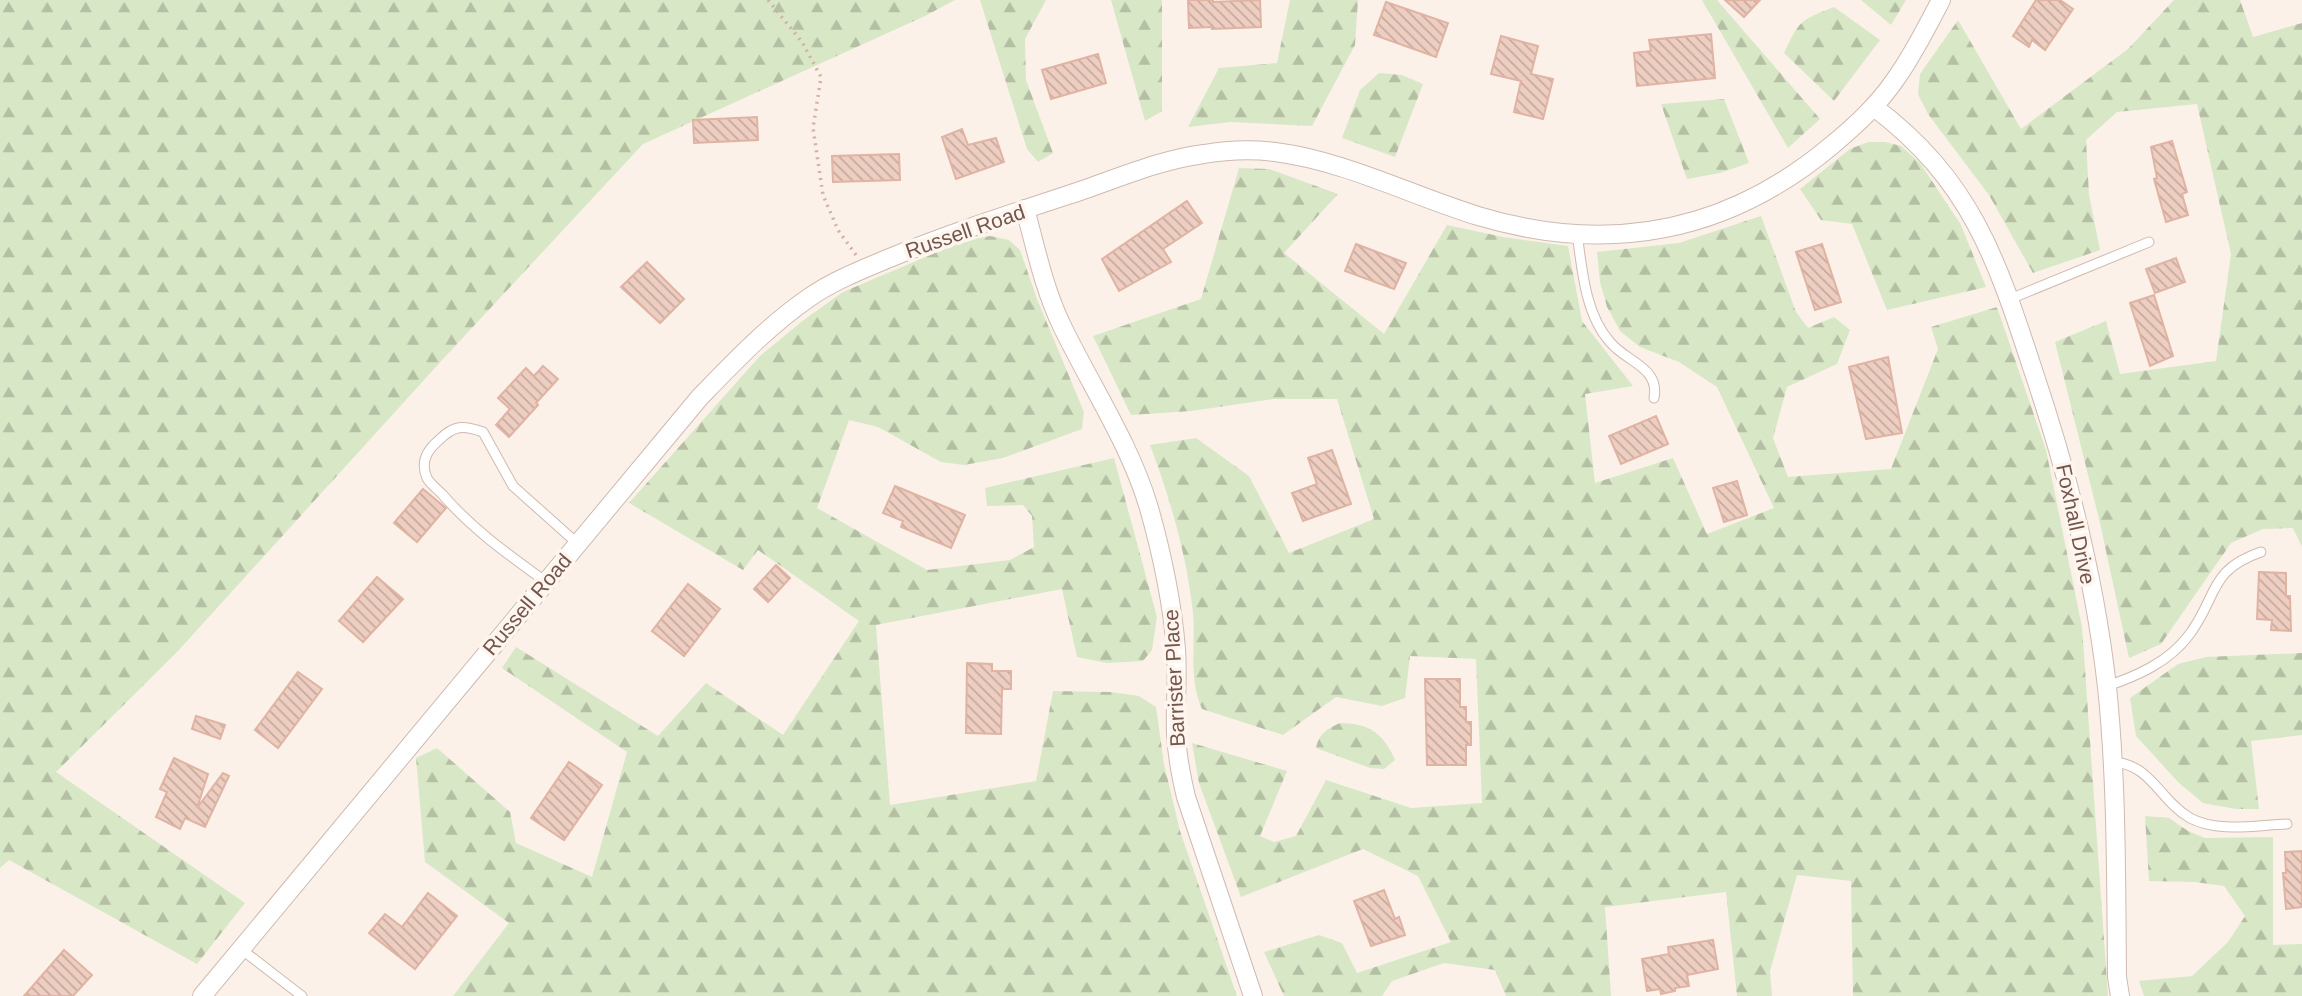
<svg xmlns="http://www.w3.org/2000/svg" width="2302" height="996" viewBox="0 0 2302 996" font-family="Arial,sans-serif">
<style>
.forest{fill:url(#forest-firs)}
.building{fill:url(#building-back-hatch);stroke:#e0b3a3;stroke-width:2}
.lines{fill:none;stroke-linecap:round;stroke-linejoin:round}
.service-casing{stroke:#cebab1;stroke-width:11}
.minor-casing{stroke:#cebab1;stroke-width:20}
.path{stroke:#d3b1a4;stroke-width:3.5;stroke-dasharray:2 5;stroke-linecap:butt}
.service{stroke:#fff;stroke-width:9}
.minor{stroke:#fff;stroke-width:18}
.labels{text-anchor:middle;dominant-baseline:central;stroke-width:7;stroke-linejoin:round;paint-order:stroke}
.street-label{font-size:21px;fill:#73564d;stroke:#fef6ee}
</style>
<defs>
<pattern id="forest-firs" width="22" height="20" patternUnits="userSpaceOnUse" patternTransform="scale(1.75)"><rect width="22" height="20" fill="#d8e8c7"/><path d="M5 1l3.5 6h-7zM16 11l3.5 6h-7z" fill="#b4bfa4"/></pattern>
<pattern id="building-back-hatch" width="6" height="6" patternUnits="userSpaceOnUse" patternTransform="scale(1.75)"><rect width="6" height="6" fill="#eecec1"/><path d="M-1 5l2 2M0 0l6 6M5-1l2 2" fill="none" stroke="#c5aa9f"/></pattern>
</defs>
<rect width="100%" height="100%" fill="#fbf1e8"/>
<g class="forest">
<path d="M0,0H955L925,16L643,144L444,358L177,652L56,772L245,903L197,964L9,860L0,868Z"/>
<path d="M980,0H1046L1025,39L1026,80L1053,153L1038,162L1027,149Z"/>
<path d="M1111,0H1162V111L1145,121Z"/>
<path d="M1290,0H1358L1355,45L1312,126L1230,122L1188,127L1219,68L1277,63Z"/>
<path d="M1702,0H1717L1820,119L1788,148Z"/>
<path d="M1861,0H1906L1891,25Z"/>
<path d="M2174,0H2240L2253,37L2302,23V547L2293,528L2263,529L2231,543L2161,644L2129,658L2100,523L2055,342L2106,321L2120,374L2216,361L2231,254L2197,104L2117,112L2086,140L2089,195L2100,250L2033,273L1989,195L1928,114L1918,94L1920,74L1958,20L2021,129L2128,49Z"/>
<path d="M1834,7L1880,40L1834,101L1784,53C1800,20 1799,21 1834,7Z"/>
<path d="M1379,73L1402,75L1423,84L1395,157L1342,138L1360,90Z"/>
<path d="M1724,99L1749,163L1720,173L1687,179L1661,104Z"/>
<path d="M1868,142H1885L1901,146L1920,163L1961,225L1986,287L1887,310L1852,224L1821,220L1800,189L1850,149Z"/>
<path d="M1239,168L1269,169L1338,194L1284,253L1384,334L1447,225L1503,237L1568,246L1582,321L1633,386L1585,394L1595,483L1673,458L1707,534L1774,508L1717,387L1679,362L1640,347L1620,331L1607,307L1600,282L1597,252L1679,243L1761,216L1796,312L1808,328L1834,317L1850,330L1837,364L1787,387L1773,438L1788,477L1891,469L1938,349L1931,327L1997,307L2046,450L2082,627L2108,996H1853L1851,881L1797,875L1770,971L1772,996H1737L1726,892L1605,907L1611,996H1506L1495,970L1444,963L1392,981L1382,996H1284L1264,952L1319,935L1342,943L1357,973L1451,942L1418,876L1363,849L1241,897L1199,783L1192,743L1287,771L1260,836L1274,842L1296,836L1326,780L1411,808L1482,803L1476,659L1410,656L1405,698L1382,706L1336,697L1283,735L1202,709C1188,678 1196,646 1193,613C1187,556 1170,498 1150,445L1196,438L1249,476L1289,553L1374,519L1337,399H1274L1191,411L1131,415L1093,336L1201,299Z"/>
<path d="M990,236L1009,240L1020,250L1037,299L1084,412L1082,429L1003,458L964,465L941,462L878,427L849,420L817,508L927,570L1010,560L1034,547L1032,516L1023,505L987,506L985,488L1114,458L1157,617L1152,650L1143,661L1107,663L1077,657L1062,589L876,625L890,805L1036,781L1053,691L1111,692L1139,696L1156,707L1164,764L1180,831L1237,996H453L509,923L425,862L416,758L437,748L510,812L516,843L592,877L627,752L502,668L516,647L658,736L706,683L783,735L859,621L758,550L743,570L629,503L760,356L805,319L843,292L961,242Z"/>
<path d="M2302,653V735L2251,741L2259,809H2236L2203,803L2179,783L2136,736L2130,698L2178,664L2206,657Z"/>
<path d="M1340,723C1369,723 1384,734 1395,760L1384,769L1370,768L1316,748C1319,733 1327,729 1340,723Z"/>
<path d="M2145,816L2169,818L2188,831L2205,838L2273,837V945L2302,944V996H2144L2139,981L2192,976L2228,942L2245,916L2224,886L2195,882L2149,881Z"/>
</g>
<g class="building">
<path d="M1188,0H1213V2L1260,0L1261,27L1212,29V27L1189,28Z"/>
<path d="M1725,0H1760L1744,17Z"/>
<path d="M2036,0H2060L2073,9L2045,50L2032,40L2029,47L2013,36Z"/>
<path d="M1386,2L1448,23L1436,57L1374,35Z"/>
<path d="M1711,34L1715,78L1637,86L1634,53L1651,51L1649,40Z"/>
<path d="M1501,36L1538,46L1531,74L1553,79L1543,119L1514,112L1521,81L1491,74Z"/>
<path d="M1098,54L1106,83L1051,99L1042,70Z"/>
<path d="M757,117L758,140L694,143L693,120Z"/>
<path d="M962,129L968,145L996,138L1004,162L956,179L942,137Z"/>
<path d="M2172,141L2187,192L2182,194L2188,215L2166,222L2154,179L2157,178L2151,147Z"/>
<path d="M899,154L900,180L833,182L832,156Z"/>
<path d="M1187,201L1202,223L1163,249L1171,262L1119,291L1102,259Z"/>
<path d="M1356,244L1406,263L1394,289L1345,271Z"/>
<path d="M1822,244L1841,302L1815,310L1796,252Z"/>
<path d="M2176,258L2185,282L2155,293L2146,269Z"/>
<path d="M647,262L684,299L660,323L621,287Z"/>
<path d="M2154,295L2173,356L2150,366L2130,303Z"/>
<path d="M1888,357L1902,433L1866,439L1849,367Z"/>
<path d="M543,366L558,379L536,403L538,405L509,437L496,425L510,409L498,398L526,368L534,376Z"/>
<path d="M1656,416L1668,444L1621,464L1609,436Z"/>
<path d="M1332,450L1351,504L1303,521L1292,493L1317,484L1308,458Z"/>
<path d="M1737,481L1747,515L1724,522L1713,488Z"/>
<path d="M895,486L965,515L951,548L901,527L903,521L883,513Z"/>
<path d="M423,489L446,508L417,542L394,523Z"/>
<path d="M776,565L790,578L768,602L754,589Z"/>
<path d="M2259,572L2286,573V596H2290L2291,631L2271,630L2272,620L2257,619Z"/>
<path d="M377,577L403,599L363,642L339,621Z"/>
<path d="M688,584L720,609L684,656L652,631Z"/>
<path d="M967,663L992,664V671H1011V689H1002L1001,734L966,733Z"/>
<path d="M298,672L322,689L278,748L255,730Z"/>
<path d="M1425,679H1460V707H1466V722H1471V745H1466V765H1427Z"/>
<path d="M196,716L225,725L220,739L192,729Z"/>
<path d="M174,758L208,774L197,808L223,773L229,776L205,827L185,818L180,829L156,817L167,792L160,789Z"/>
<path d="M569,762L602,785L564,840L531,818Z"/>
<path d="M2302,851V907L2286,909L2283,873H2286L2285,852Z"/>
<path d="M1384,890L1395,919L1399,917L1405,935L1371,946L1354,901Z"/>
<path d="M428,893L457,916L415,969L369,933L385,914L402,927Z"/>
<path d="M1713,940L1718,969L1687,975L1689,986L1675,988V991L1661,994L1660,989L1647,991L1642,959L1669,954L1668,947Z"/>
<path d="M64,950L92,975L73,996H24Z"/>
</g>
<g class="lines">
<g class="service-casing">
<g id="service">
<path d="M1577,233C1582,269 1585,314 1610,342C1626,362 1660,367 1654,398"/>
<path d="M2010,299L2149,242"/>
<path d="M546,582C509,555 472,529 442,494C437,489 430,484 427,478C420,462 427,450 439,440C454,425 463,425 483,432L513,486L578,544"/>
<path d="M2107,686C2137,676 2169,662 2189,635C2218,597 2208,570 2261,552"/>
<path d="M2113,762C2151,764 2160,801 2190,818C2218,833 2256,825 2287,824"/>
<path d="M241,949L302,996"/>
</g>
</g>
<g class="minor-casing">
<g id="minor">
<path d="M1874,107C1972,181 1997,260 2034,373C2068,474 2095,580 2107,687C2117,783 2116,880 2117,977L2120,996"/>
<path d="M1025,209C1036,249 1044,289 1062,326C1091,386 1130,444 1149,508C1162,554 1172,601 1176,649C1178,678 1175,706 1176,734C1177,756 1181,776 1186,797L1253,996"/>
<path d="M202,996L700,397C734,362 769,325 810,297C833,281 861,270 887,259C946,235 1007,215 1068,195C1112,181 1157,160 1204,154C1227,150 1251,149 1275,152C1345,161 1410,195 1478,216C1608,255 1727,233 1831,146C1855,126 1877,106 1895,80C1913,55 1927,27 1941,0"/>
</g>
</g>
<path class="path" d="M768,0L802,42L821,77L813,128L823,195L838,230L856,255"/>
<use href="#service" class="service"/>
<use href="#minor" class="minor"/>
</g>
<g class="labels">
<g class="street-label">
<text transform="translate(965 231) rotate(-19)">Russell Road</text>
<text transform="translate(2076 524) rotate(78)">Foxhall Drive</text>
<text transform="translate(527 604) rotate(-50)">Russell Road</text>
<text transform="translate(1174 678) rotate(-93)">Barrister Place</text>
</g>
</g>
</svg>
